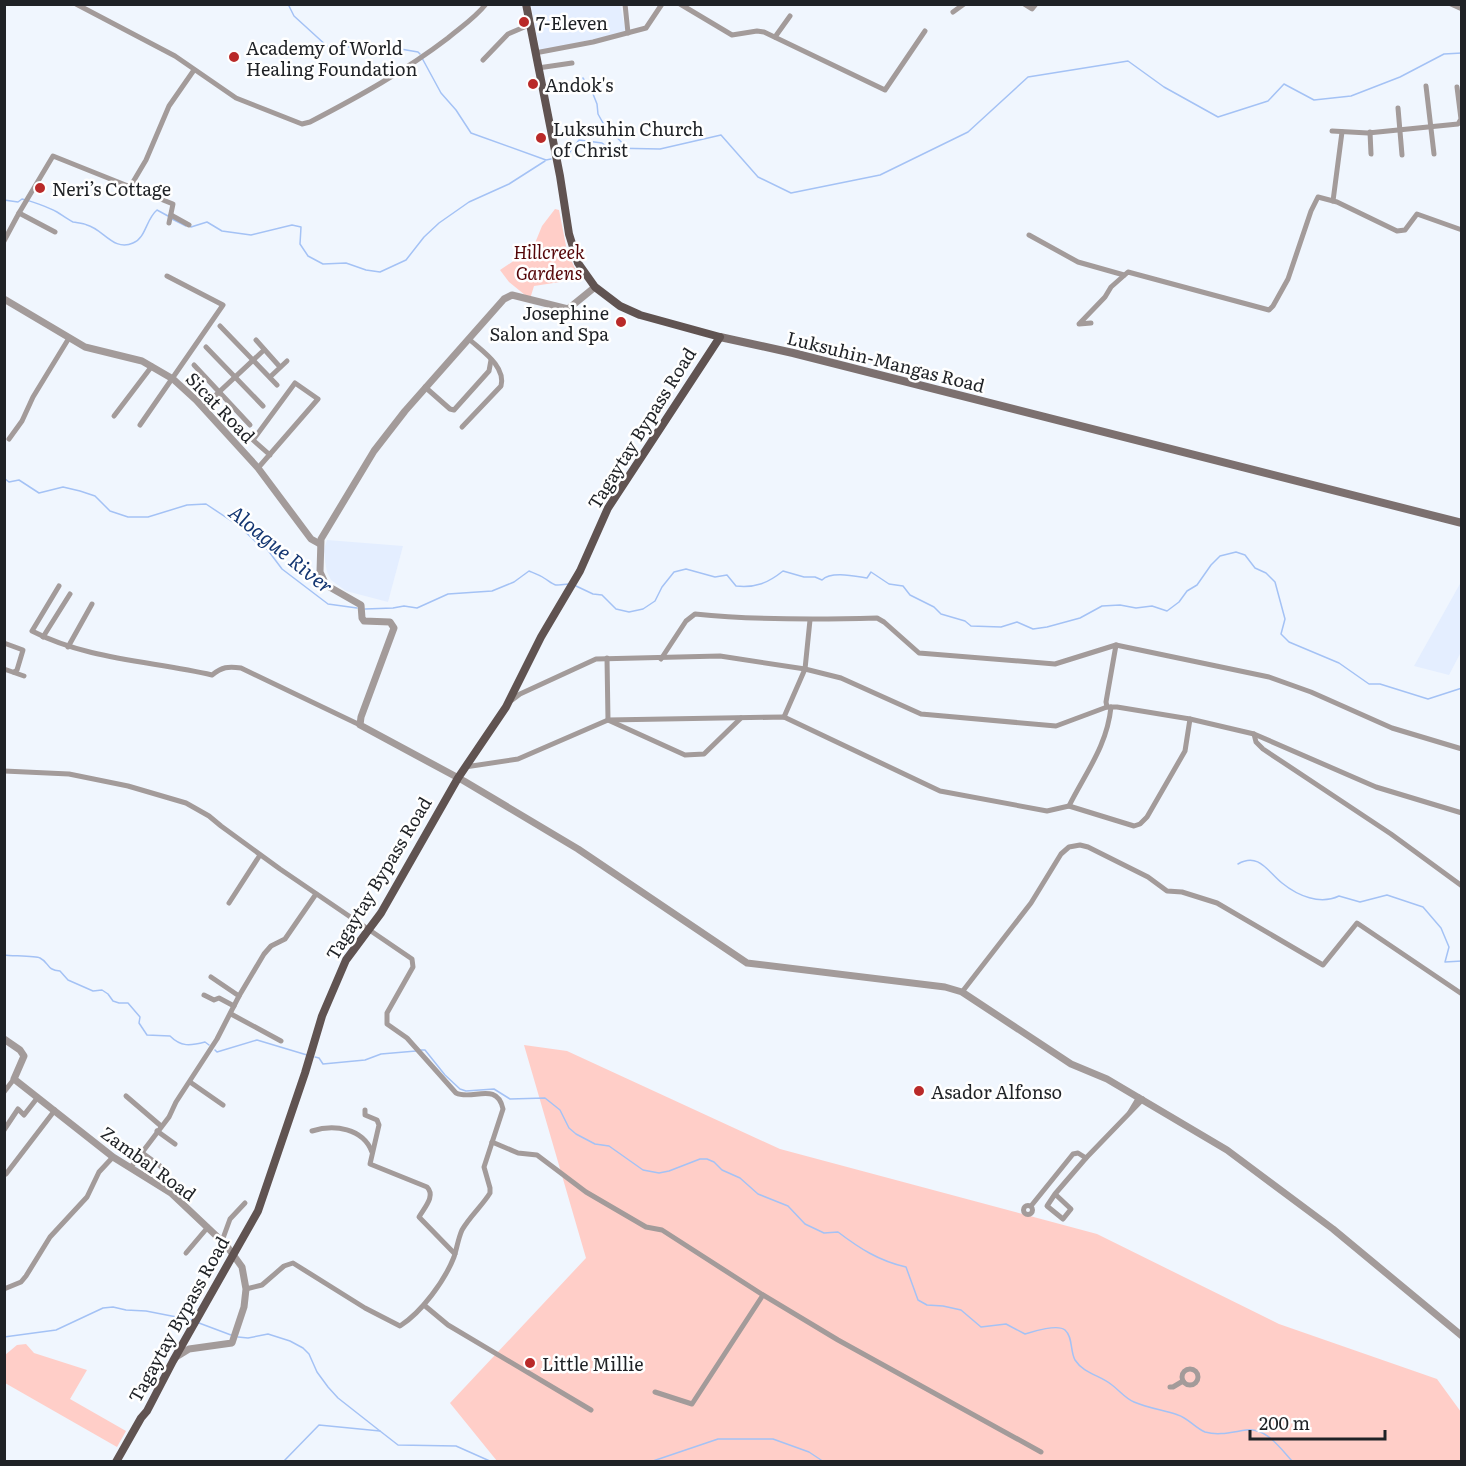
<svg xmlns="http://www.w3.org/2000/svg" width="1466" height="1466" viewBox="0 0 1466 1466" font-family="Literata,serif">
<style>
.built{fill:#e4eeff}
.green{fill:#ffcec8}
.lines{fill:none;stroke-linecap:round;stroke-linejoin:round}
.stream{stroke:#a4c2f5;stroke-width:1.5}
.minor{stroke:#a39b9a;stroke-width:5}
.tertiary{stroke:#a39b9a;stroke-width:7}
.secondary{stroke:#7c706f;stroke-width:8}
.primary{stroke:#605351;stroke-width:8}
.poi-dot{fill:#b92a29;stroke:#fff;stroke-width:2}
.labels{text-anchor:middle;dominant-baseline:central;stroke-width:5;stroke-linejoin:round;paint-order:stroke}
.poi-label{font-size:18px;fill:#1f2226;stroke:#fff;text-anchor:start}
.park-label{font-size:18px;font-style:italic;fill:#540507;stroke:#fff}
.street-label{font-size:18px;fill:#1f2226;stroke:#fff}
.water-label{font-size:20px;font-style:italic;fill:#153772;stroke:#fff}
</style>
<rect width="100%" height="100%" fill="#f0f6fe"/>
<g class="built">
<path d="M531,5H620L626,32L540,51Z"/>
<path d="M327,540L403,546L388,602L346,591L331,580L327,572L325,561L324,549Z"/>
<path d="M1461,582V652L1449,675L1414,666Z"/>
</g>
<g class="green">
<path d="M555,209L559,210L567,251L577,273L560,282L534,286L530,299L509,282L500,270L533,248L542,226Z"/>
<path d="M524,1045L567,1051L780,1149L1097,1234L1279,1324L1437,1379L1461,1412V1461H497L450,1403L586,1258Z"/>
<path d="M26,1344L34,1353L87,1370L70,1399L126,1431L117,1447L5,1383V1355L17,1345Z"/>
</g>
<g class="lines">
<g class="stream">
<path d="M288,4L294,16L328,47H389L418,52L420,54"/>
<path d="M422,58L441,93L456,110L471,133L546,160L551,159"/>
<path d="M583,78L593,94L597,104L598,114L603,123L628,149"/>
<path d="M559,156L569,153L579,140L602,143L609,148L660,149L721,135L758,177L791,193L880,175L968,132L1028,77L1128,61L1164,87L1218,117L1268,101L1284,84L1314,100L1351,96L1400,77L1444,54L1462,53"/>
<path d="M4,200L18,202L22,199C31,201 48,207 57,212C62,215 67,219 73,222C78,223 83,223 87,225C103,229 114,252 133,243C146,238 146,219 157,210L168,216"/>
<path d="M172,219L186,226"/>
<path d="M191,227L207,222L222,231L251,235L292,225L301,227L300,244L308,256L323,264L346,263L366,270L380,272L406,260L424,237L439,223L469,202L509,184L545,161"/>
<path d="M4,478L9,482L19,480L39,493L63,487L80,491L95,496L110,511L128,517H148L187,505L206,504L239,526L257,543L267,549L282,569L328,604L357,608"/>
<path d="M576,586L593,594L602,595L616,609L629,612L643,609L655,601L662,587L674,572L686,569L715,577L727,575L736,586C756,588 768,583 783,571L804,577H815L822,580C831,571 854,576 867,578L871,572L889,584L903,586L910,595L934,607L941,614L965,621L971,626L1001,627L1017,622L1033,629L1047,627L1080,618L1102,606L1120,605L1136,608L1152,606L1167,611L1179,602L1187,591L1197,585L1211,565L1220,556L1236,552L1245,555L1255,568L1266,573L1275,582L1285,619L1281,634L1289,642L1339,663L1369,684H1380L1428,699L1462,688"/>
<path d="M365,609L393,608L404,606L417,608L448,594L492,591L514,582L529,571C534,573 540,575 544,578C556,586 553,586 568,584"/>
<path d="M1238,864C1259,852 1268,872 1282,883C1298,896 1320,905 1339,896L1360,902L1387,895L1423,907L1441,928L1449,947L1445,962L1462,961"/>
<path d="M4,955C11,956 36,956 40,958C50,963 46,970 60,971L68,980L93,991L102,990L108,994L113,1001L119,1003H128L140,1017L139,1023L147,1035L170,1036C181,1047 190,1046 205,1042L209,1045"/>
<path d="M215,1050L217,1052L257,1040L307,1055"/>
<path d="M421,1050H425L445,1075L460,1089L466,1091L494,1089L510,1099L545,1098L560,1110L569,1128L576,1134L595,1144L609,1146L643,1170L659,1173L669,1171L700,1159H707L714,1162L722,1170L740,1178L758,1194L788,1206L805,1224L824,1233L838,1232C859,1248 879,1261 906,1267L918,1300L927,1305L943,1306L961,1310L981,1327L1006,1324L1025,1334C1034,1331 1058,1324 1065,1330C1073,1337 1070,1351 1075,1360C1084,1374 1100,1375 1112,1385C1120,1391 1125,1398 1134,1402C1148,1408 1163,1410 1178,1415C1188,1418 1195,1428 1205,1432C1219,1436 1232,1432 1246,1430C1266,1427 1280,1448 1293,1462"/>
<path d="M315,1057L319,1058L323,1064L365,1060L381,1054L416,1051"/>
<path d="M199,1323L231,1335"/>
<path d="M4,1337L56,1330L103,1308L113,1307L126,1310L146,1311L192,1320"/>
<path d="M238,1337L248,1338L268,1334L290,1341L303,1348L309,1354L317,1372L328,1387L338,1398L380,1431"/>
<path d="M283,1462L319,1425L380,1431L398,1445L456,1446L492,1462"/>
<path d="M650,1462L718,1439H773L809,1452L824,1462"/>
</g>
<g class="minor">
<path d="M76,4L175,56L236,98L302,124L310,122C358,97 405,71 448,38C461,27 475,18 486,4"/>
<path d="M625,4L628,33"/>
<path d="M680,4L732,35L757,31L764,32L885,90L925,31"/>
<path d="M1024,4L1032,9L1036,4"/>
<path d="M1451,4L1462,9"/>
<path d="M953,12L964,4"/>
<path d="M775,37L790,16"/>
<path d="M535,53L593,42L646,28L662,4"/>
<path d="M483,60L508,34L529,25"/>
<path d="M538,68L572,63"/>
<path d="M1426,86L1434,154"/>
<path d="M1398,108L1402,155"/>
<path d="M1332,131L1368,133L1458,124L1461,119L1457,87"/>
<path d="M1370,132L1371,154"/>
<path d="M130,187L146,160L169,106L194,70"/>
<path d="M1333,201L1342,132"/>
<path d="M19,213L55,232"/>
<path d="M171,215L189,225"/>
<path d="M1029,235L1078,262L1124,275"/>
<path d="M4,241L19,213L53,156L173,204L169,223"/>
<path d="M1091,323L1079,324L1105,297L1111,287L1128,272L1269,310L1273,306L1288,279L1311,211L1318,197L1337,202L1397,231L1405,230L1417,214L1462,230"/>
<path d="M220,326L277,385"/>
<path d="M256,340L280,367"/>
<path d="M206,347L263,406"/>
<path d="M194,365L250,425"/>
<path d="M270,377L287,361"/>
<path d="M425,387L450,409L454,410L489,371L491,360"/>
<path d="M203,407L264,350"/>
<path d="M114,416L152,366"/>
<path d="M140,425L223,305L167,276"/>
<path d="M462,427L501,386C506,366 482,351 469,339"/>
<path d="M9,439L22,421L33,397L69,338"/>
<path d="M258,468L318,399L295,383L253,440L270,455"/>
<path d="M59,586L32,631C88,660 152,661 212,675C222,667 228,666 241,668L360,725"/>
<path d="M43,637L70,594"/>
<path d="M4,643L23,650L17,670L14,672"/>
<path d="M68,647L92,604"/>
<path d="M607,658L608,720L685,755L704,754L741,718"/>
<path d="M661,659L686,621L695,614C755,620 816,620 877,618L884,622L919,653L1055,664L1116,645L1269,677L1311,692L1392,728L1462,749"/>
<path d="M4,669L24,676"/>
<path d="M512,700L520,694L596,659L720,656L805,669L841,678L921,714L1056,726L1107,707H1117L1190,719L1254,734L1376,787L1462,813"/>
<path d="M1107,707L1106,702L1116,645"/>
<path d="M784,717L805,669L810,620"/>
<path d="M1254,734L1256,742L1263,749L1391,834L1462,886"/>
<path d="M465,767L518,759L608,720L784,717L940,791L1047,811L1069,806L1134,826L1140,824L1147,817L1185,751L1190,719"/>
<path d="M4,771L69,774L128,786L186,803L209,816L221,826L280,869L412,959L413,967L387,1013V1024L407,1038L456,1093C472,1101 497,1081 503,1109L484,1167L490,1188V1193C482,1206 470,1216 462,1230C458,1239 457,1248 454,1257C445,1280 422,1312 400,1326L365,1308L293,1263L284,1266L262,1285L246,1289"/>
<path d="M1069,806C1086,772 1107,746 1111,707"/>
<path d="M229,903L260,855"/>
<path d="M211,977L239,996"/>
<path d="M962,992L1031,903L1061,854L1069,847L1080,845L1088,847L1148,877L1167,891L1182,892L1217,903L1323,965L1357,923L1462,994"/>
<path d="M204,995L214,1000L219,998L234,1006"/>
<path d="M231,1014L281,1041"/>
<path d="M190,1082L223,1105"/>
<path d="M4,1092L14,1079"/>
<path d="M126,1096L161,1126"/>
<path d="M365,1110V1115L377,1120L379,1125L370,1164L427,1187C436,1196 424,1208 419,1217L455,1254"/>
<path d="M1130,1112L1139,1097"/>
<path d="M4,1130L18,1109L24,1115L38,1097"/>
<path d="M157,1131L175,1144"/>
<path d="M312,1131C334,1124 363,1128 372,1152"/>
<path d="M492,1142L518,1153L537,1155L586,1192L646,1227L662,1230L763,1295L838,1340L1041,1452"/>
<path d="M141,1152L167,1171"/>
<path d="M131,1167L169,1117L176,1102L217,1039L239,996L264,954L271,946L285,939L316,894"/>
<path d="M6,1174L55,1110"/>
<path d="M1055,1194L1071,1209L1063,1219L1047,1206L1055,1194L1086,1158L1143,1099"/>
<circle cx="1028" cy="1210" r="4.5"/>
<path d="M1031,1206L1073,1154L1078,1153L1086,1158"/>
<path d="M222,1241L230,1219L245,1203"/>
<path d="M186,1253L208,1227"/>
<path d="M4,1289L21,1282L26,1276L50,1237L87,1197L99,1172L113,1157"/>
<path d="M424,1305L448,1325L591,1410"/>
<circle cx="1190" cy="1377" r="8"/>
<path d="M1170,1387H1173L1183,1381"/>
<path d="M655,1392L692,1404L763,1295"/>
</g>
<g class="tertiary">
<path d="M595,287L568,309L512,295L504,299L405,411L374,451L321,539L320,572L326,585L361,605L362,618L364,621L390,622L394,628L361,717L360,725L464,781L578,849L747,963L945,987L962,992L1071,1064L1107,1079L1227,1150L1333,1229L1462,1336"/>
<path d="M4,299L85,347L142,361L173,379L196,400L258,468L311,539L320,544"/>
<path d="M4,1039L20,1050L24,1056L14,1079L113,1157L171,1193L226,1245L242,1267L246,1289L244,1307L232,1343L189,1349L176,1357"/>
</g>
<path class="secondary" d="M720,337L793,353L1462,523"/>
<path class="primary" d="M116,1462L141,1418L147,1411L173,1361L258,1211L305,1073L322,1016L346,960L381,913L458,778L506,707L541,637L580,571L608,508L720,337L640,315L620,306L595,287L578,263L569,234L560,176L526,4"/>
</g>
<g class="poi-dot">
<circle cx="524" cy="22" r="6"/>
<circle cx="234" cy="57" r="6"/>
<circle cx="533" cy="84" r="6"/>
<circle cx="541" cy="138" r="6"/>
<circle cx="40" cy="188" r="6"/>
<circle cx="621" cy="322" r="6"/>
<circle cx="919" cy="1091" r="6"/>
<circle cx="530" cy="1363" r="6"/>
</g>
<g class="labels">
<g class="poi-label">
<text x="536" y="22">7-Eleven</text>
<text x="246" y="47">Academy of World<tspan x="246" dy="21">Healing Foundation</tspan></text>
<text x="545" y="84">Andok's</text>
<text x="553" y="128">Luksuhin Church<tspan x="553" dy="21">of Christ</tspan></text>
<text x="52" y="188">Neri’s Cottage</text>
<text x="609" y="312" text-anchor="end">Josephine<tspan x="609" dy="21">Salon and Spa</tspan></text>
<text x="931" y="1091">Asador Alfonso</text>
<text x="542" y="1363">Little Millie</text>
</g>
<g class="park-label">
<text x="549" y="251">Hillcreek<tspan x="549" dy="21">Gardens</tspan></text>
</g>
<g class="street-label">
<text transform="translate(886 361) rotate(14)">Luksuhin-Mangas Road</text>
<text transform="translate(221 407) rotate(46)">Sicat Road</text>
<text transform="translate(641 428) rotate(-58)">Tagaytay Bypass Road</text>
<text transform="translate(378 878) rotate(-59)">Tagaytay Bypass Road</text>
<text transform="translate(149 1163) rotate(36)">Zambal Road</text>
<text transform="translate(178 1319) rotate(-61)">Tagaytay Bypass Road</text>
</g>
<g class="water-label">
<text transform="translate(282 548) rotate(39)">Aloague River</text>
</g>
</g>
<rect width="1466" height="1466" fill="none" stroke="#1f2226" stroke-width="12"/>
<path d="M1250 1430v9h135v-9" fill="none" stroke="#1f2226" stroke-width="3"/>
<text x="1259" y="1430" font-size="18" fill="#1f2226" stroke="#ffffff" stroke-width="4.5" paint-order="stroke">200 m</text>
</svg>
